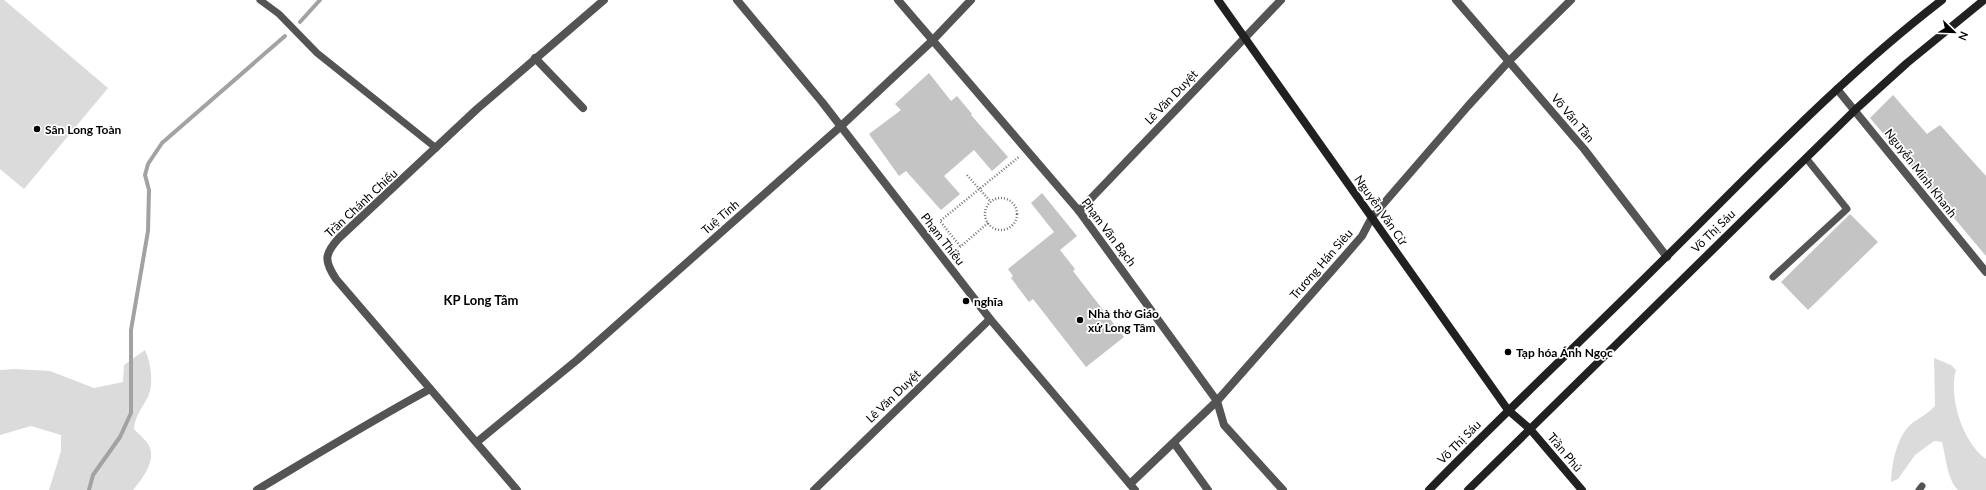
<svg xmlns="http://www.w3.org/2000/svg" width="1986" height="490" viewBox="0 0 1986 490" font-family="Lato,sans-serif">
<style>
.green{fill:#dbdbdb}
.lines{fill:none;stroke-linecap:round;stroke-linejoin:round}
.stream{stroke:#a2a2a2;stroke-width:4}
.building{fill:#c4c4c4}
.path{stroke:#767676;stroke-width:2.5;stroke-dasharray:1 2;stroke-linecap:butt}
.lane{stroke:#545454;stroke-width:7}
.street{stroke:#545454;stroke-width:8}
.secondary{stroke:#212121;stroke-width:8}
.poi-dot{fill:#000;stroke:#fff;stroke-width:1.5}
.labels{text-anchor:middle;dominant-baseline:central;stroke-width:3.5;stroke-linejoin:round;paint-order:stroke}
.street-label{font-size:12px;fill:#000;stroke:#fff}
.poi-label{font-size:12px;font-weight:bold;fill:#000;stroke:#fff;text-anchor:start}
.neighbourhood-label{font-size:13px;font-weight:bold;fill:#000;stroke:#fff}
</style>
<rect width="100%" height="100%" fill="#fff"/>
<g class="green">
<path d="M0,0H4L108,88L24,189L0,169Z"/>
<path d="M145,350C151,363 154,384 148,397C142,408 135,416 134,429C138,434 148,441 150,448C155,463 142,479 133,490H49L61,451V435L31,426L0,435V370L15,369L50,371L94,388L123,382L124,365Z"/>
<path d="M1934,358L1951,365L1956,370C1948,397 1963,443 1986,459V490H1958C1947,479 1946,457 1942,442L1934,441L1915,455L1898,479L1891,482C1892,464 1896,439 1910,425C1918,418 1928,414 1935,406Z"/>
</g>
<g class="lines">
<g class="stream">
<path d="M300,22L320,0"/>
<path d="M89,490L93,475L120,437L131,413V330L148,231L149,190L145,175L148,164L162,143L285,36"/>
</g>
</g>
<g class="building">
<path d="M929,73L951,101L957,96L972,114L971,115L1008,157L992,171L974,150L944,176L960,194L941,210L906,171L899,176L869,134L901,110L895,104Z"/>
<path d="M1893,95L1927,134L1940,125L1986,176V256L1870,118Z"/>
<path d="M1042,193L1077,236L1060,250L1075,269L1073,271L1124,337L1086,367L1033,299L1029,302L1011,278L1013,276L1008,269L1054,232L1031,203Z"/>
<path d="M1850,214L1878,242L1808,310L1781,282Z"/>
</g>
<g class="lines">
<g class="path">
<path d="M967,175L991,202"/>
<circle cx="1001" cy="214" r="16"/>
<path d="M960,246L940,221L1020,156"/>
<path d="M953,253L988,223"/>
</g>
<g class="lane">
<path d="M260,0L279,14L317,53L436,148"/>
<path d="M1773,277L1847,209L1806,158"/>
<path d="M1919,490L1922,486"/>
</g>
<g class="street">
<path d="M737,0L822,102L990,319L1135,490"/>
<path d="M898,0L1079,211L1217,401L1224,425L1283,490"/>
<path d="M1456,0L1584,149L1667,257"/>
<path d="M535,58L583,108"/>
<path d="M1837,89L1986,272"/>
<path d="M1079,211L1281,0"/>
<path d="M477,442L577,360L840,127L932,41L971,0"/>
<path d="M1174,443L1208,490"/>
<path d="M1130,484L1217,401L1343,258L1362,236L1372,217L1468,106L1509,61L1571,0"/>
<path d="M257,490C314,456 371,421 430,389"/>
<path d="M517,490L336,279C324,261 324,254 339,238L477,109L604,0"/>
<path d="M814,490L990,319"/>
</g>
<g class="secondary">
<path d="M1218,0L1508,410L1530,429L1582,490"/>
<path d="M1429,490C1507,410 1589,334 1668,255C1757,167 1843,76 1942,0"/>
<path d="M1468,490L1855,110L1907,63L1984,0"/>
</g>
</g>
<g class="poi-dot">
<circle cx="37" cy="129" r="4"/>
<circle cx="966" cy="301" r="4"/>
<circle cx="1080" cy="320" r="4"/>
<circle cx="1508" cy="352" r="4"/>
</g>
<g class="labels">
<g class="street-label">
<text transform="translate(1171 97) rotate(-46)">Lê Văn Duyệt</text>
<text transform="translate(1573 118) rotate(50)">Võ Văn Tần</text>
<text transform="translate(1921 173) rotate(52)">Nguyễn Minh Khanh</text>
<text transform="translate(361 203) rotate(-43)">Trần Chánh Chiếu</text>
<text transform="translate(1381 210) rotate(55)">Nguyễn Văn Cừ</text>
<text transform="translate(720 217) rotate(-41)">Tuệ Tĩnh</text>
<text transform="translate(1713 231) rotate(-44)">Võ Thị Sáu</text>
<text transform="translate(1109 232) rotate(53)">Phạm Văn Bạch</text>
<text transform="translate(943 239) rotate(52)">Phạm Thiều</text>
<text transform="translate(1321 264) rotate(-49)">Trương Hán Siêu</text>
<text transform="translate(893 396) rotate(-44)">Lê Văn Duyệt</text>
<text transform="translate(1459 442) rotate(-45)">Võ Thị Sáu</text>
<text transform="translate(1565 452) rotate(50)">Trần Phú</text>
</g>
<g class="poi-label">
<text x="45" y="129">Sân Long Toàn</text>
<text x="974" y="301">nghĩa</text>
<text x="1088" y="313">Nhà thờ Giáo<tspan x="1088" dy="14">xứ Long Tâm</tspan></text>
<text x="1516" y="352">Tạp hóa Ánh Ngọc</text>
</g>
<g class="neighbourhood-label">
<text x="481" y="300">KP Long Tâm</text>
</g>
</g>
<g transform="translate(1954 32) rotate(113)" stroke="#ffffff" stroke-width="3" paint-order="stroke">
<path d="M0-3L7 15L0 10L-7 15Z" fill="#000000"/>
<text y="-6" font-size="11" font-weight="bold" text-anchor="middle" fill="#000000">N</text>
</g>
</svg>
